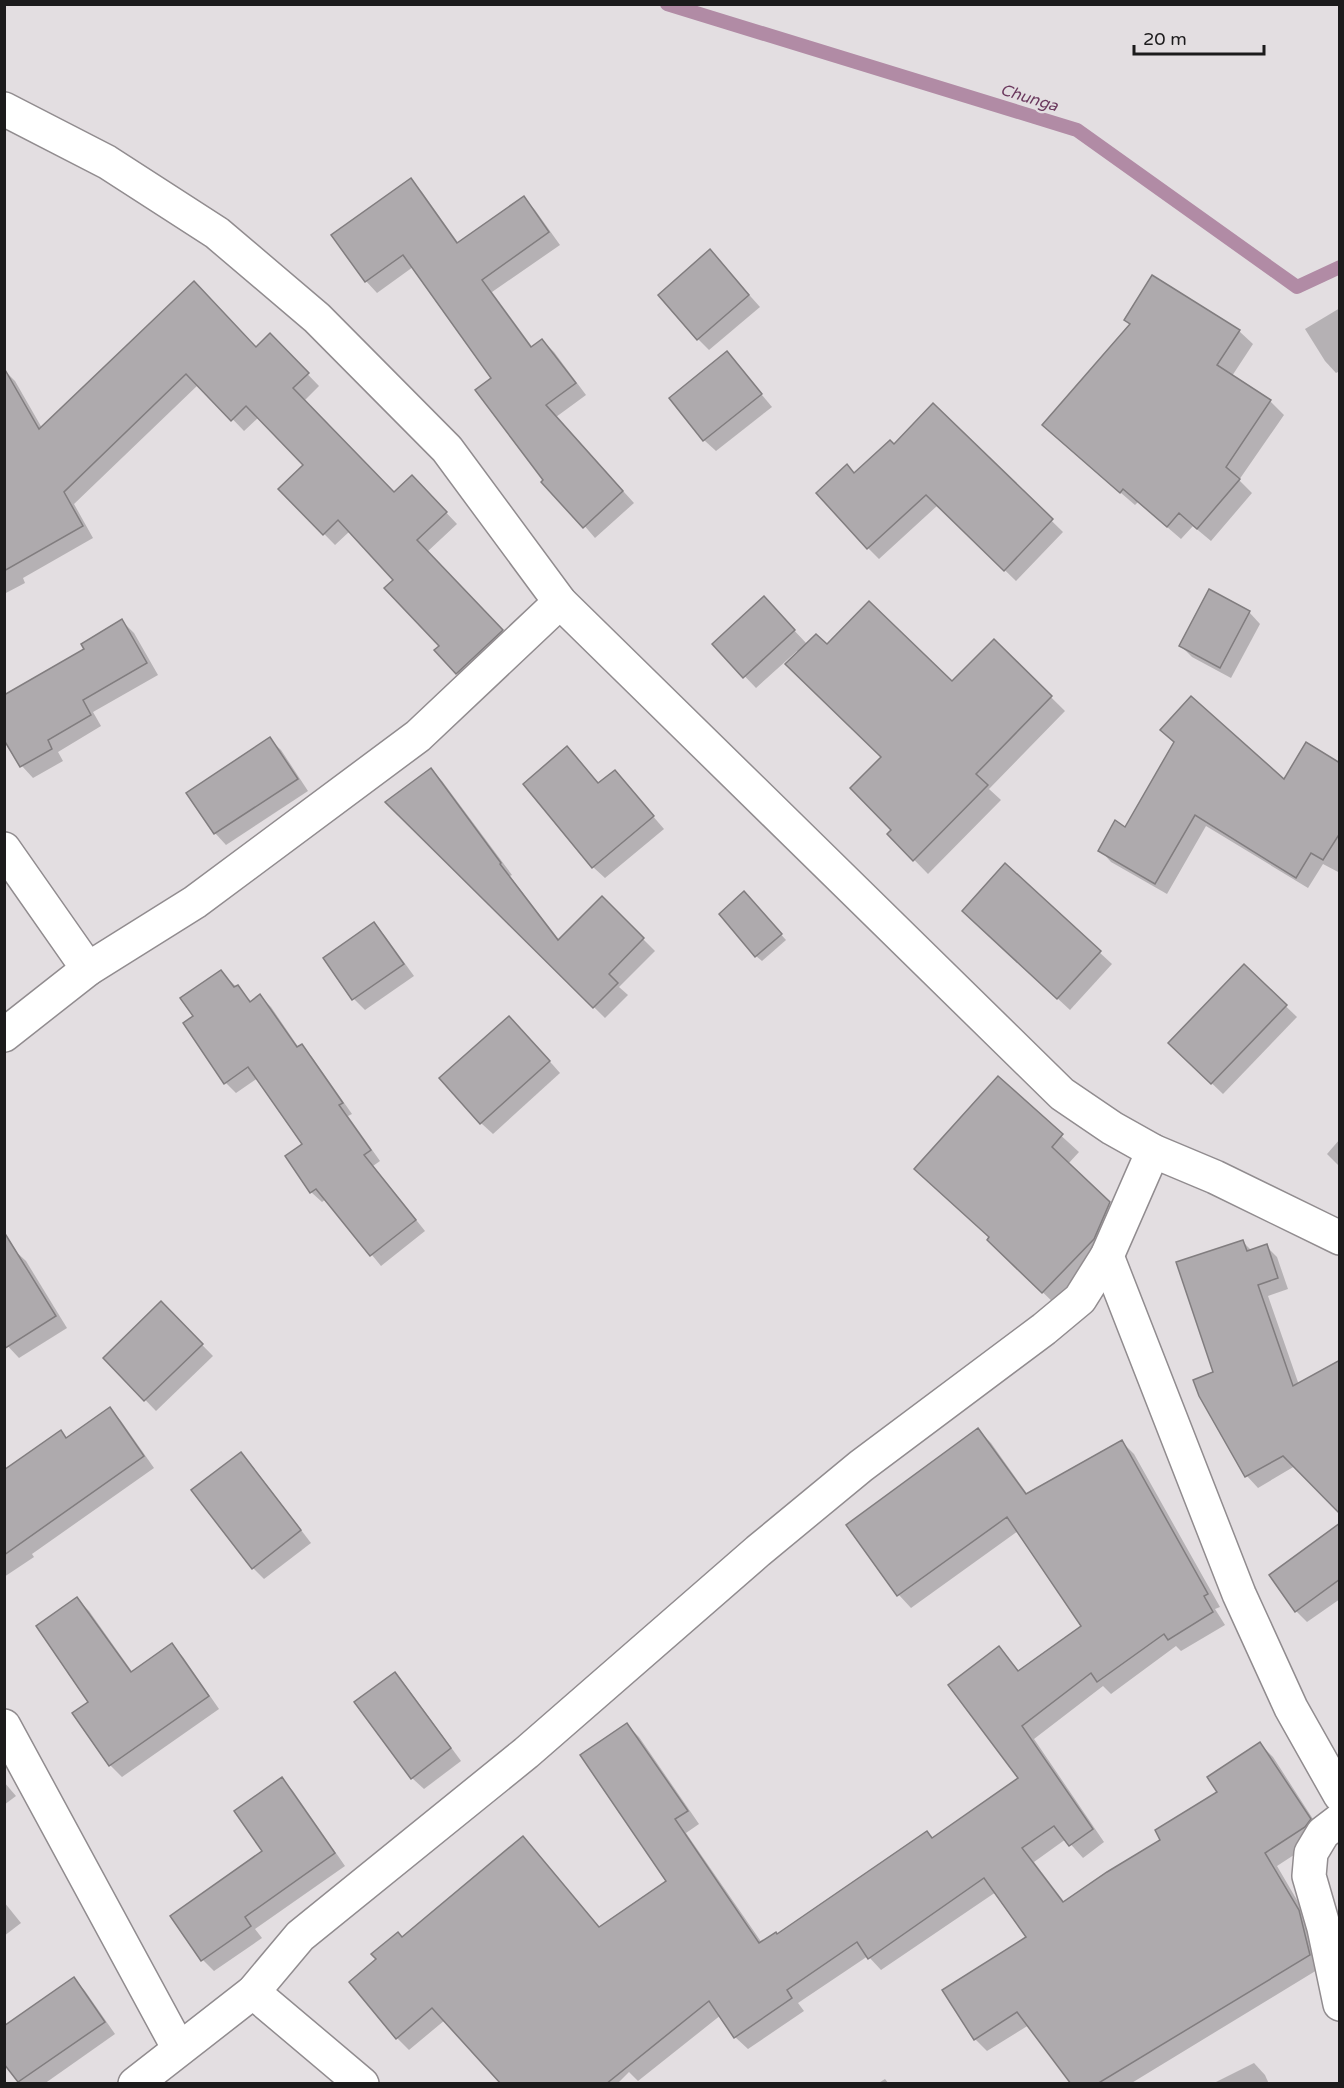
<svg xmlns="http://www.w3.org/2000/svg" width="1344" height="2088" viewBox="0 0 1344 2088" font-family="'Varela Round',sans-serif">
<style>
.shadow{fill:#0003}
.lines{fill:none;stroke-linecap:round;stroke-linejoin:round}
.stream{stroke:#b18ba5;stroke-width:14}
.building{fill:#aeaaad;stroke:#817d7f;stroke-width:1.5}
.street-casing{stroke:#918c8f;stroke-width:36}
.street{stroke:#fff;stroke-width:33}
.labels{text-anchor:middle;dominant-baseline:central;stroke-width:4.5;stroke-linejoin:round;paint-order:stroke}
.water-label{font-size:16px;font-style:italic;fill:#6b395e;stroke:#e3dee1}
</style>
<rect width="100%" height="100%" fill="#e3dee1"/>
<g class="shadow">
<path d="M410,180L422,192L459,244L524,198L535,210L560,245L492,292L533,348L542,340L554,352L586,395L556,417L634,503L595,538L545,480L493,378L413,267L377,293L366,281Z"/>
<path d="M710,251L760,307L709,350L698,339Z"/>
<path d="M194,283L256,349L270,335L319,386L304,401L394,494L423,488L457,524L427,552L513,642L468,685L436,650L441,646L395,580L350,531L335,545L280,489L305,465L259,417L244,431L199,384L74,504L93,538L23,578L25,583L4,594V370L15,381L42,428Z"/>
<path d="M1340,308V371L1336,373L1325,361L1305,329Z"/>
<path d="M1126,320L1239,331L1253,344L1232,376L1270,401L1284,415L1239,480L1252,493L1211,541L1193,526L1181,539L1138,502L1135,505L1057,438L1131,325Z"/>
<path d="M727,353L772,407L716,451L704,440Z"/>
<path d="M933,405L1063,532L1016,581L938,505L879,559L868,548L855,474L894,446Z"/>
<path d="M775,610L807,644L827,646L952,683L994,641L1065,711L989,789L1001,800L928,874L889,834L893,830L883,757L799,653L797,651L756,688L715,645Z"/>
<path d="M1249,612L1260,624L1231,678L1192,657L1181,646Z"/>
<path d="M122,621L134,633L158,675L93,712L101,726L58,752L63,761L33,778L22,766L4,737Z"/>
<path d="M269,739L281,750L308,791L226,845L215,833Z"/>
<path d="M567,748L599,784L615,772L664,829L605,878L593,867Z"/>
<path d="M1340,764V873L1323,864L1308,888L1206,826L1167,894L1111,862L1100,850L1126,829Z"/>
<path d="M431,770L442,781L512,875L510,876L560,941L602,898L655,951L619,987L628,995L605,1018L387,802Z"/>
<path d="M1005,865L1112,964L1070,1010L975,922Z"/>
<path d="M749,899L786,940L762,961L756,956Z"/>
<path d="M374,924L385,936L414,976L365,1010L354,999L325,959Z"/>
<path d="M1244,966L1297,1017L1223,1094L1181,1054Z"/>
<path d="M221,972L252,1002L260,996L271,1007L299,1048L302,1046L312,1057L352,1114L348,1116L380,1161L373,1166L425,1231L381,1266L326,1199L322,1202L311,1192L304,1144L258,1078L236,1093L226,1083L185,1024L195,1016Z"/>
<path d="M521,1029L560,1073L493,1134L481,1123Z"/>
<path d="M998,1078L1079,1152L1068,1164L1126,1221L1060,1309L989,1240L990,1238L916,1169Z"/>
<path d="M1340,1139V1167L1327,1154Z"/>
<path d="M1243,1242L1252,1251L1266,1246L1277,1257L1288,1289L1268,1296L1299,1385L1295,1466L1258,1488L1247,1476L1200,1396L1215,1372Z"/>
<path d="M14,1250L26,1261L67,1328L19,1358L4,1342Z"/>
<path d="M161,1303L213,1356L156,1411L105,1358Z"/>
<path d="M110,1409L121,1421L154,1468L32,1554L34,1557L4,1577V1483L61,1432L67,1439Z"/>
<path d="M978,1430L991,1443L1028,1495L1122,1442L1134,1454L1220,1607L1215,1609L1225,1625L1181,1651L1176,1646L1111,1694L1103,1686L1034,1739L1104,1842L1083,1858L1066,1839L1034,1862L1065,1903L1162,1840L1219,1792L1260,1744L1273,1757L1322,1833L1317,1840L1277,1866L1311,1924L1322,1967L1130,2084H1073L1029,2025L987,2051L975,2039L1028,1938L996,1892L881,1970L868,1956L798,2003L804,2011L748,2049L735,2037L721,2015L638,2081L629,2072L617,2084H503L445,2020L409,2050L397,2038L402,1939L523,1838L600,1928L668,1881L627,1725L639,1737L699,1824L686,1833L762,1943L777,1936L927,1833L933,1839L1020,1778L999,1648L1020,1672L1083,1627L1018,1531L911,1608L899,1595L848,1525Z"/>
<path d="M241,1454L252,1466L311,1543L264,1579L253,1568Z"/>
<path d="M1340,1538V1599L1307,1622L1296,1611Z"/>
<path d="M77,1599L89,1611L133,1673L172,1645L183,1657L219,1709L122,1777L110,1765L74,1714L91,1702Z"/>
<path d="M395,1674L406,1686L461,1761L424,1789L412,1778Z"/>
<path d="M282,1779L293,1791L345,1866L255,1929L262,1938L214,1971L203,1960L264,1852Z"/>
<path d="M4,1782L16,1796L4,1805Z"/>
<path d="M4,1902L21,1923L4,1936Z"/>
<path d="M74,1979L85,1991L115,2034L44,2084H21L4,2061Z"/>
<path d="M1254,2063L1265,2075L1269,2084H1212Z"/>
<path d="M885,2079L889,2084H877Z"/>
</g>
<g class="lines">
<path class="stream" d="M667,4L1077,130L1297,287L1340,267"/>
</g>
<g class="building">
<path d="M411,178L457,243L524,196L549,232L482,280L531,347L542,339L576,383L546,405L623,491L583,528L541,482L543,480L475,390L491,378L403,255L365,282L331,235Z"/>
<path d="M710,249L749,295L697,340L658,295Z"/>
<path d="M1152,275L1240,330L1217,365L1271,400L1226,467L1240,479L1197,529L1179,513L1167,527L1123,489L1120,493L1042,425L1130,324L1124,320Z"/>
<path d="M194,281L256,347L270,333L309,373L293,388L394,492L412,475L447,512L417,540L503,630L456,674L434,650L439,646L384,588L393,580L338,520L323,535L278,489L303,465L246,406L231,421L186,374L64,492L83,526L4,571V368L39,429Z"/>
<path d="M727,351L762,394L703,441L669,398Z"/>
<path d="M933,403L1053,519L1004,571L926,495L867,549L816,493L847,464L854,473L890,440L894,444Z"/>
<path d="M1209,589L1250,611L1220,668L1179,646Z"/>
<path d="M764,596L795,630L743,678L712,644Z"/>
<path d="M869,601L952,681L994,639L1052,696L976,774L988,785L913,861L887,834L891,830L850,788L881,757L785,664L816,634L827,644Z"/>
<path d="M122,619L147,663L83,700L91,715L48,740L52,749L20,767L4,740V695L84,649L81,644Z"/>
<path d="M1191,696L1284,779L1306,742L1340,763V833L1323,860L1311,853L1296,878L1195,815L1155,884L1098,851L1115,820L1125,827L1174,742L1160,730Z"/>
<path d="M270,737L298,779L214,834L186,793Z"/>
<path d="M567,746L598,783L615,770L654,816L592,868L523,784Z"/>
<path d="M431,768L501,863L500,864L558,940L602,896L644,938L609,974L618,983L593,1008L385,802Z"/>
<path d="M1005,863L1101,951L1057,999L962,911Z"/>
<path d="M744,891L782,934L755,957L719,914Z"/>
<path d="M374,922L404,964L352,1000L323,958Z"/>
<path d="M1244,964L1287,1005L1211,1084L1168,1043Z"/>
<path d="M221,970L234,987L238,985L250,1002L260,994L297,1047L302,1044L343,1103L339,1105L371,1150L364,1155L416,1220L370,1256L316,1189L310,1193L285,1156L302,1144L248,1067L224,1084L183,1023L193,1016L180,998Z"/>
<path d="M509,1016L550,1061L480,1124L439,1078Z"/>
<path d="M998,1076L1063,1134L1052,1147L1110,1202L1094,1239L1042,1293L987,1240L989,1237L914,1169Z"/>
<path d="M4,1232L56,1316L4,1349Z"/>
<path d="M1243,1240L1247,1251L1267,1244L1278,1278L1258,1285L1293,1386L1340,1360V1514L1283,1456L1245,1477L1199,1396L1193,1380L1213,1372L1176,1262Z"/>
<path d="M161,1301L203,1344L144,1401L103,1358Z"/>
<path d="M110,1407L144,1456L4,1555V1470L61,1430L66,1438Z"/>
<path d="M978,1428L1026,1494L1122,1440L1208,1594L1204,1596L1213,1612L1168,1640L1164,1634L1097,1682L1091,1673L1022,1726L1093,1829L1069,1846L1054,1826L1022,1848L1063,1902L1107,1872L1160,1840L1155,1830L1217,1792L1207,1777L1260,1742L1311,1819L1305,1827L1265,1853L1299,1910L1310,1955L1097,2084H1071L1017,2012L974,2040L942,1990L1026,1937L984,1878L868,1959L857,1942L787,1990L792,1998L734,2038L709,2001L606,2084H501L432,2008L396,2039L349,1982L376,1959L371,1954L398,1932L402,1937L523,1836L599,1927L666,1881L580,1755L627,1723L688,1811L675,1819L759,1943L776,1932L777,1934L927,1831L932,1838L1018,1778L948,1685L999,1646L1018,1671L1081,1626L1007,1517L897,1596L846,1525Z"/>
<path d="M241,1452L301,1530L252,1569L191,1490Z"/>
<path d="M1340,1523V1579L1295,1612L1269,1575Z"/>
<path d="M77,1597L131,1672L172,1643L209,1696L109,1766L72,1713L88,1702L36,1626Z"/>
<path d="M395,1672L451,1748L411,1779L354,1702Z"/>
<path d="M282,1777L335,1853L245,1917L251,1926L201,1961L170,1916L262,1851L234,1811Z"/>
<path d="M74,1977L105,2022L18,2082L4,2064V2026Z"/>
</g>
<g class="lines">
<g class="street-casing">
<g id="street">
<path d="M4,109L107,162L217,233L317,318L447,449L560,602L1062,1094L1112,1128L1153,1151L1215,1177L1340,1238"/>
<path d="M4,849L88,969"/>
<path d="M4,1035L88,969L195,902L418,736L560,602"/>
<path d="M1107,1256L1239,1594L1291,1708L1340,1795"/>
<path d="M4,1726L179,2049"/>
<path d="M1340,1820L1323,1833L1311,1853L1309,1876L1324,1928L1340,2004"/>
<path d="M253,1992L362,2084"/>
<path d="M135,2084L253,1992L300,1936L526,1753L758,1551L861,1466L1044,1329L1080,1299L1107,1256L1153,1151"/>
</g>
</g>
<use href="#street" class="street"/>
</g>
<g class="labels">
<g class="water-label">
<text transform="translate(1029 98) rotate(17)">Chunga</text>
</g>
</g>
<rect width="1344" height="2088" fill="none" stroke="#1c1b1c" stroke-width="12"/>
<path d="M1134 45v9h130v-9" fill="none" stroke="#1c1b1c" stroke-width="3"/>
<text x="1143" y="45" font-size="18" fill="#1c1b1c" stroke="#e3dee1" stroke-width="4.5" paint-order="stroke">20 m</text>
</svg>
